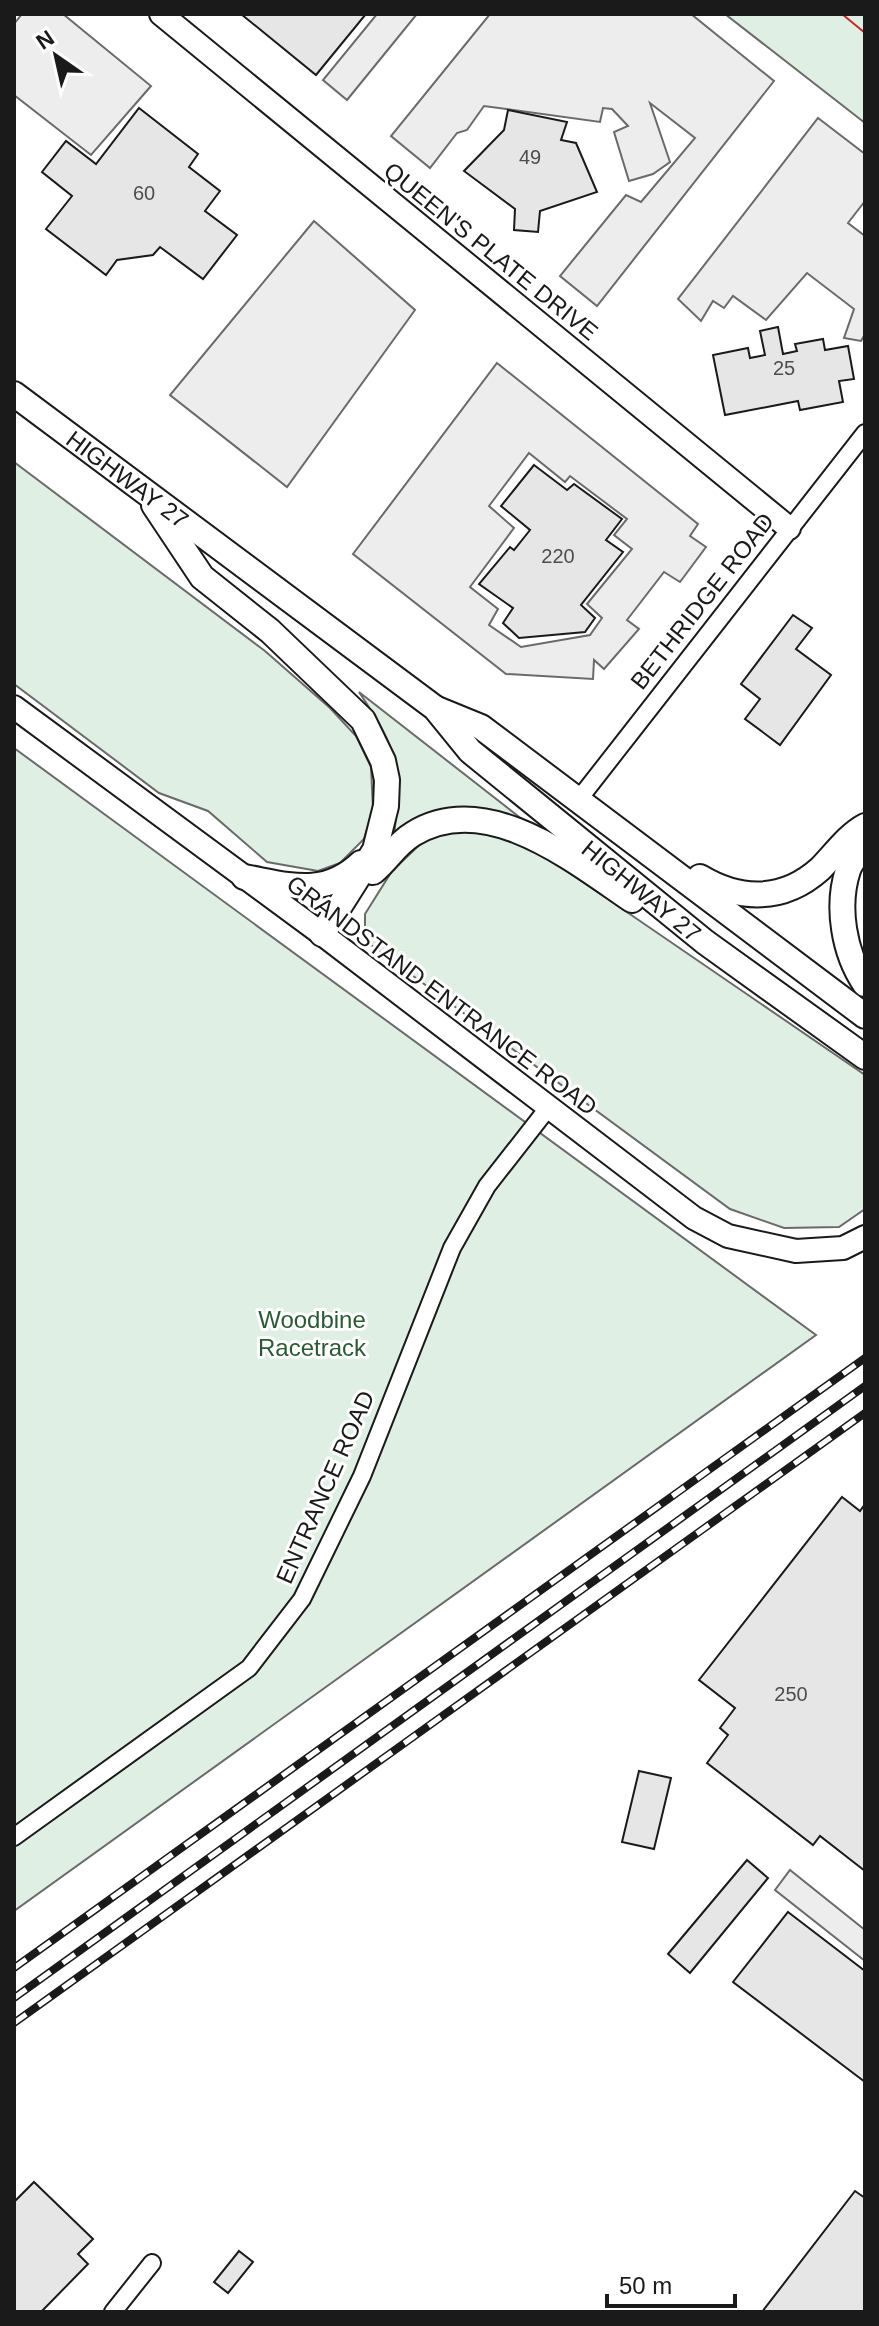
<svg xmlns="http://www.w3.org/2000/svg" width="879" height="2326" viewBox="0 0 879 2326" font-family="Helvetica,sans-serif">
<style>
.green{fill:#e0efe3;stroke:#6a6a6a;stroke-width:2}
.parking{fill:#ededed;stroke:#6a6a6a;stroke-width:2;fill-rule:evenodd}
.building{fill:#e6e6e6;stroke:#1a1a1a;stroke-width:2}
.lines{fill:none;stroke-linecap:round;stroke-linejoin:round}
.street-casing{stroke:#1a1a1a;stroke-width:20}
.secondary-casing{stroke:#1a1a1a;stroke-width:26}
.primary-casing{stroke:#1a1a1a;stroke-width:28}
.street{stroke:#fff;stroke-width:16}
.secondary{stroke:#fff;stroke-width:22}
.primary{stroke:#fff;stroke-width:24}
.rail-casing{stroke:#1a1a1a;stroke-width:8}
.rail{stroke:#fff;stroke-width:5;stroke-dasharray:15;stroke-linecap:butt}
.power{stroke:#c62828;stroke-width:2;stroke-dasharray:28 6 4 6;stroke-linecap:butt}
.labels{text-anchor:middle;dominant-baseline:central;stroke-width:6;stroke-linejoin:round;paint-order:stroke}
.number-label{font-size:20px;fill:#4d4d4d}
.street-label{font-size:24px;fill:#1a1a1a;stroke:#fff}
.park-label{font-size:24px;fill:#2b5a34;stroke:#fff}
</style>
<rect width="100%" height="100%" fill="#fff"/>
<g class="green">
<path d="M725,14H865V123Z"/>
<path d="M14,462L265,651L330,708L356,736L371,767L373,809L364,839L340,863L318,871L267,862L208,811L159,793L14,684Z"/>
<path d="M359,692L527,823C475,808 438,795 394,836C402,766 398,750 359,692Z"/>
<path d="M14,748L816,1335L14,1911Z"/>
<path d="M490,828L548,858L865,1075V1209L839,1227L784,1228L730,1209L371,945L365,928V914L392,871L432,833Z"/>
</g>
<g class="parking">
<path d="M22,14H63L151,86L91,155L14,95V24Z"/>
<path d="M377,14H417L347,100L323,80Z"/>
<path d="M490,14H691L774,81L597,306L560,276L626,195L641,202L695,138L650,103L670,162L653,174L629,181L614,132L628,126L612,109L603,108L600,122L484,106L467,130L457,133L430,168L391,136Z"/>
<path d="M818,118L865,154V201L848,223L865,236V334L861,341L844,338L854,309L807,273L766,320L733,296L724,308L713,301L701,321L678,299Z"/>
<path d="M314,221L415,310L287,487L170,395Z"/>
<path d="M497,363L698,524L690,536L706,547L680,582L664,572L627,620L639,629L604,669L594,660L593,679L506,674L353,554ZM529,453L565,482L570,476L627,519L614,535L632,549L587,604L602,618L590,635L521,647L489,625L498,609L470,587L514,528L489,506Z"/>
<path d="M790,1870L865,1930V1961L775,1890Z"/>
</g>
<g class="building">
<path d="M241,14H366L316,75Z"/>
<path d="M139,108L198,154L189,167L220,191L205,211L237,235L203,279L160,247L153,255L117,260L106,275L46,229L72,196L42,172L66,141L96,164Z"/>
<path d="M508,110L567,122L561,140L576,143L597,192L540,211L538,232L514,230L515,209L464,171L504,130Z"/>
<path d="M778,327L783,354L797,351L795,344L823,339L825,350L848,346L854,379L839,381L843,402L800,410L798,401L725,415L713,355L748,348L750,358L765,355L760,331Z"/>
<path d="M534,465L567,490L574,484L622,519L606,540L623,552L581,605L595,618L585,632L519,638L503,623L513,608L479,584L510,547L514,550L530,530L501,506Z"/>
<path d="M793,615L812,628L796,649L831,675L780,745L745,719L760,699L741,684Z"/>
<path d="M842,1497L860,1511L865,1504V1871L820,1836L813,1845L707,1763L728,1735L720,1728L735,1708L699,1680Z"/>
<path d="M639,1771L671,1778L654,1849L622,1842Z"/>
<path d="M747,1860L768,1878L690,1973L668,1954Z"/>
<path d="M788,1912L865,1971V2082L733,1982Z"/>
<path d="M34,2182L93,2239L78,2254L88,2264L41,2312H14V2202Z"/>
<path d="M855,2191L865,2198V2312H762Z"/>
<path d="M239,2251L253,2262L228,2293L214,2282Z"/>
</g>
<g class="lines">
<g class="street-casing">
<g id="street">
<path d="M579,799L865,433"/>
<path d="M14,1837L249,1668L302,1599L362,1476L452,1248L487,1186L548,1108"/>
<path d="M113,2312L152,2263"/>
</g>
</g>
<g class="secondary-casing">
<g id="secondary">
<path d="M161,14L789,528"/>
<path d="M14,707L322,934L694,1218L728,1236L796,1251L843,1248L865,1237"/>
</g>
</g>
<g class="primary-casing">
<g id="primary">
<path id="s1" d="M14,394L435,708L470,751L705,942L865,1057"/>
<path d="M154,505L202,577L270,631L363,720L383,761L387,780L386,806L375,850L322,934"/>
<path d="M437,709L481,727L865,1016"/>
<path d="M865,844C859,852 851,861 848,870C836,907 844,953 865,984"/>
<path d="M373,872C387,861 396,844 413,834C486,789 573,860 632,900"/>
<path d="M244,877C289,885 324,898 361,863"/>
<path d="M700,877C740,901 783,902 820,869C834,855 848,835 865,826"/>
</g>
</g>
<use href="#street" class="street"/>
<use href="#secondary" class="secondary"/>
<use href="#primary" class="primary"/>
<g class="rail-casing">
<g id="rail">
<path d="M14,1968L865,1358"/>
<path d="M14,1998L865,1386"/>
<path d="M14,2023L865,1413"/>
</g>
</g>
<use href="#rail" class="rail"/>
<path class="power" d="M842,14L865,33"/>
</g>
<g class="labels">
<g class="number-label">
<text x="530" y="157">49</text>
<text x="144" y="193">60</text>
<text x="784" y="368">25</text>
<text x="558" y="556">220</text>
<text x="791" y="1694">250</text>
</g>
<g class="street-label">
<text transform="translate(491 251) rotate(39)">QUEEN'S PLATE DRIVE</text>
<text stroke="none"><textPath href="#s1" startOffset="142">HIGHWAY 27</textPath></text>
<text transform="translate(702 601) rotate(-52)">BETHRIDGE ROAD</text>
<text stroke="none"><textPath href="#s1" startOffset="802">HIGHWAY 27</textPath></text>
<text transform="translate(442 995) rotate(37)">GRANDSTAND ENTRANCE ROAD</text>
<text transform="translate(325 1487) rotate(-66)">ENTRANCE ROAD</text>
</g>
<g class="park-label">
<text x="312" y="1319">Woodbine<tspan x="312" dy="28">Racetrack</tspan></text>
</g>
</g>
<rect width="879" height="2326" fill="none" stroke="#1a1a1a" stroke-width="32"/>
<g transform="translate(56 56) rotate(326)" stroke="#ffffff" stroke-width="6" paint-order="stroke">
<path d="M0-6L14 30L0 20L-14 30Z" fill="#1a1a1a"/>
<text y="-12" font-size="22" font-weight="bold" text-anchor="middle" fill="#1a1a1a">N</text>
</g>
<path d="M607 2294v12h128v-12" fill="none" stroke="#1a1a1a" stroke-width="4"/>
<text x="619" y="2294" font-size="24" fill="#1a1a1a" stroke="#ffffff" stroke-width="6" paint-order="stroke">50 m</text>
</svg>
